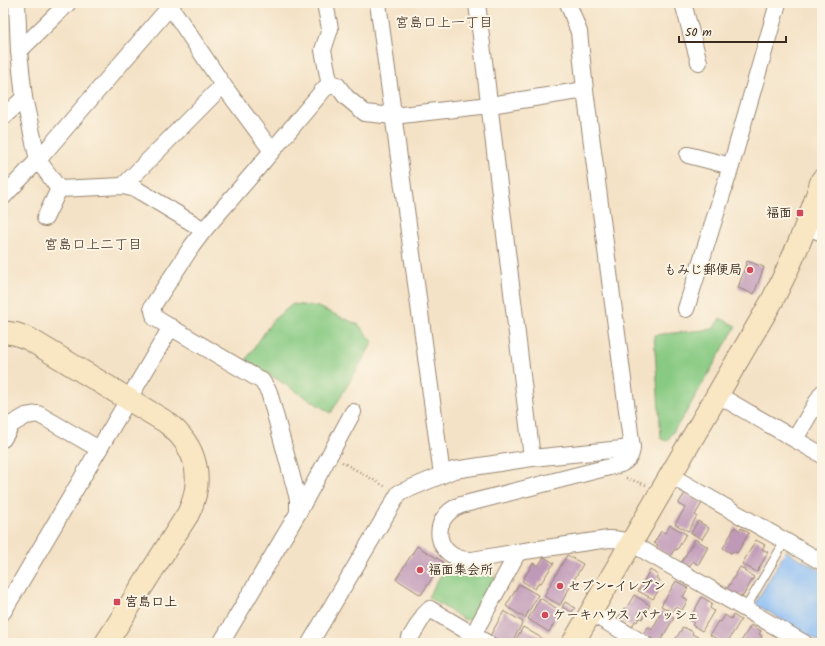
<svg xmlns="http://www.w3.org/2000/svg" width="825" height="646" viewBox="0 0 825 646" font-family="Kalam,'Klee One',sans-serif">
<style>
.green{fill:#88ca83;stroke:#627a50}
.water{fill:#87bbf5;stroke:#61728a}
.building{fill:#bf99b8}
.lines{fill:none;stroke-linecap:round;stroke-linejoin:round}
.lane-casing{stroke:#988672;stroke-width:10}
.street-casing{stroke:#988672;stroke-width:18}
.secondary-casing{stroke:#988672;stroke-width:24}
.path{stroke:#988672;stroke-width:2.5;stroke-dasharray:1 3;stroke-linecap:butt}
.lane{stroke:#fff;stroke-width:8}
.street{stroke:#fff;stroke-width:16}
.secondary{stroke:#f9e7c3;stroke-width:22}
.poi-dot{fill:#d1495b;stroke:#fcf5e5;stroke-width:1.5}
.labels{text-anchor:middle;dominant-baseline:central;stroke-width:4;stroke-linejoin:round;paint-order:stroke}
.poi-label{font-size:13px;font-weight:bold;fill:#3b2a1e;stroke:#fcf5e5;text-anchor:start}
.neighbourhood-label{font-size:14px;fill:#3b2a1e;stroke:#fcf5e5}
</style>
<rect width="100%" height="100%" fill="#fcf5e5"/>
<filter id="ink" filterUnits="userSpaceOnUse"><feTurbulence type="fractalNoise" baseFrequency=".025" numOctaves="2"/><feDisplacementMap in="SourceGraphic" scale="8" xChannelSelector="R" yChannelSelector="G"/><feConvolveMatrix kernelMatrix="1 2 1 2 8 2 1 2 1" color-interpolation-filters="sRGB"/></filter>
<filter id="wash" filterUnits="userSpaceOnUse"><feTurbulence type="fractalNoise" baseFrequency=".012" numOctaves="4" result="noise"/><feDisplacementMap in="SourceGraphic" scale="16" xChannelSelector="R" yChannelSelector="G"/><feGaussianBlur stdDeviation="0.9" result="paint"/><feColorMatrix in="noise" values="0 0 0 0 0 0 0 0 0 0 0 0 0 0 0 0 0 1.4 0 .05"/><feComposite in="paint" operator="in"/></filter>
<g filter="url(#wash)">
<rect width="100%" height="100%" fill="#f4e2c6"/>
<g class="green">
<path d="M293,304L318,307L359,325L373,342L331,413L246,360L273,320Z"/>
<path d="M720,318L736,326L685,414L667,441L661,439L654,335L713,329Z"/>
<path d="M448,563L461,566H478L491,569L495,580L473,618L465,620L428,597Z"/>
</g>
<path class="water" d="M786,551L822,571V643L755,604Z"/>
<g id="blocks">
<g class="building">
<path d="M747,261L764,267L754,294L738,288Z"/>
<path d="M685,493L702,503L695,515L697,516L688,531L675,524L685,508L678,504Z"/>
<path d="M698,521L709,528L702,539L691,533Z"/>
<path d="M670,525L686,534L677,550L675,549L670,556L656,548L658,545L654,543L661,531L665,533Z"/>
<path d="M735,527L740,531L741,528L749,533L737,553L733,551L731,553L723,548Z"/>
<path d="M695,539L708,547L698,565L693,561L689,567L681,563Z"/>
<path d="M756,540L765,545L762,549L768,552L757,572L742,564Z"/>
<path d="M417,546L443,562L421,595L396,579Z"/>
<path d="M567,555L583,564L560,605L544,596Z"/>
<path d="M544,557L554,563L541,583L539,582L535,589L522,581L533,563L538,566Z"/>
<path d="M740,567L745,570L744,571L754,577L743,596L741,595L738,599L729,594L731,591L727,589Z"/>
<path d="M650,570L658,575L656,578L660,580L658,583L662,585L653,599L638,591Z"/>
<path d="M676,581L688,588L683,597L688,600L682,610L675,607L672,612L661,606Z"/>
<path d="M519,584L538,595L525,618L506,606Z"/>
<path d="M634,595L650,605L642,619L639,618L637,622L635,621L632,627L618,618L624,608L626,609Z"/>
<path d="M702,597L712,603L710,608L714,611L702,631L692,625L694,623L689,620Z"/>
<path d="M540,598L561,611L549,632L528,619Z"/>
<path d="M565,602L575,608L572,612L562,607Z"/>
<path d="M504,611L523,622L512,642L508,639L506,643H502L490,636Z"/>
<path d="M662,611L674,618L659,643L643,634L648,627L652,630Z"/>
<path d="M725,615L731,619L733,615L741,620L727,643H725L710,635L718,621L721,622Z"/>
<path d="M751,625L761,631L759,634L762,636L759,642L761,643H740Z"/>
<path d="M523,627L550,643H518L515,641Z"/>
<path d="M683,627L693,632L692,634L700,638L697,643H673Z"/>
</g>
</g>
</g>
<g filter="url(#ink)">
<use href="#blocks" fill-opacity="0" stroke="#988672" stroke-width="1"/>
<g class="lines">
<g class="lane-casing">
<path id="lane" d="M745,609L785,541"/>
</g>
<g class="street-casing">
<g id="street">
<path d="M17,3L19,51L24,98L38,160L59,189L123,186L136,189L204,230"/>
<path d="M168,3L170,6L223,85L272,151"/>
<path d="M325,3L330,29L323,50L330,86"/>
<path d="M378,3L442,475"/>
<path d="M477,3L532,458"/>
<path d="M568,3L579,32L585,90L632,448C631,457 628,460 621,464L461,505C427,518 435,561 472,560L518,552L609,539C618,539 624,540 631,543L804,643"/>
<path d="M683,3L699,62"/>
<path d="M19,51L68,3"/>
<path d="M3,117L24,98"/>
<path d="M688,155L731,166"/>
<path d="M123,186L223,85"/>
<path d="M3,197L38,160L173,3"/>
<path d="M45,218L59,189"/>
<path d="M806,226L822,233"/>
<path d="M686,309L731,166L778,3"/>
<path d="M718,395L822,455"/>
<path d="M3,439L12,424L26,416L38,414L99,449"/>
<path d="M795,439L822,393"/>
<path d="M671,476L822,562"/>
<path d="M298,513L353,412"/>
<path d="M3,612L171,327"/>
<path d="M591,613L643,643"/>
<path d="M473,635L518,552"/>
<path d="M221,643L298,513V499L269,392L262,381L155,318L152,307L192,246L204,230L256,170L325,88L330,86L337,85L346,97L365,113L393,116L490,105L585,90"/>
<path d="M310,643L399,493L454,470L532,458L632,448"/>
<path d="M407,643L424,615L430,609L487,643"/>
</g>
</g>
<g class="secondary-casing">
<g id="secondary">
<path d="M3,332L16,334L29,339L166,422C197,446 205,479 188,514L106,643"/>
<path d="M573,643L772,301C792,262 809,222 822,180"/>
</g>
</g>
<g class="path">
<path d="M342,462L386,487"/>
<path d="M626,478L646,485"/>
</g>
<use href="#lane" class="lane"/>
<use href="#street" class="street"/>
<use href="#secondary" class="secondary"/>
</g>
</g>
<g class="poi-dot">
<rect x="796" y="209" width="8" height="8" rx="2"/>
<circle cx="750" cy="270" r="4"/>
<circle cx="420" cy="570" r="4"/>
<circle cx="560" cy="586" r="4"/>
<rect x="113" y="598" width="8" height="8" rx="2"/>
<circle cx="545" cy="615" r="4"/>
</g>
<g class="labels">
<g class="poi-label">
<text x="792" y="213" text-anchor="end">福面</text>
<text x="742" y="270" text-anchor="end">もみじ郵便局</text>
<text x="428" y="570">福面集会所</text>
<text x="568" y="586">セブン-イレブン</text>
<text x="125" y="602">宮島口上</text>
<text x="553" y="615">ケーキハウス パナッシェ</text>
</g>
<g class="neighbourhood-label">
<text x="444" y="23">宮島口上一丁目</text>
<text x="93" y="245">宮島口上二丁目</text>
</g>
</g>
<rect width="825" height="646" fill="none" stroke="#fcf5e5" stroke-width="16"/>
<path d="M679 36v6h107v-6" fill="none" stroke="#3b2a1e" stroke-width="2"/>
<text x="685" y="36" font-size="12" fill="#3b2a1e" stroke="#fcf5e5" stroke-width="3" paint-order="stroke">50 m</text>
</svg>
